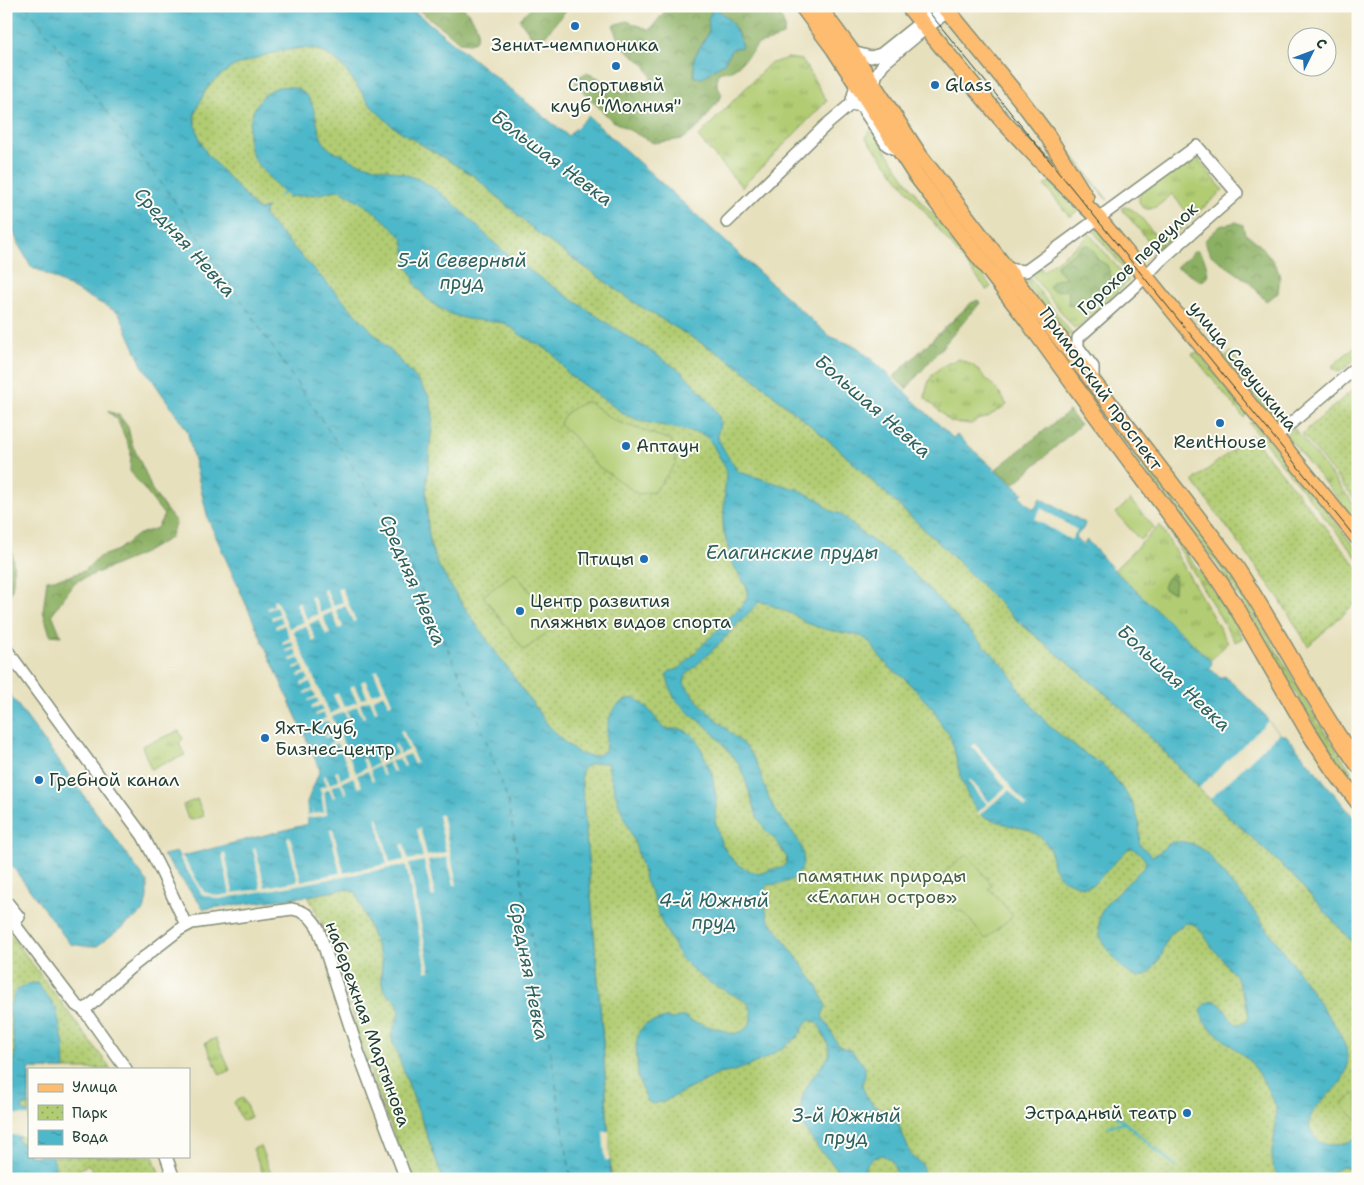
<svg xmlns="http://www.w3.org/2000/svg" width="1364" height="1185" viewBox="0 0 1364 1185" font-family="'Shantell Sans',sans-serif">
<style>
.grass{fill:url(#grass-tufts);stroke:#688453}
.forest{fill:url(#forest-crowns);stroke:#56764c;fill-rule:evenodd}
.park{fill:url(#park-dots);stroke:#688453}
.pitch{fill:#b1cc72;stroke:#688453}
.water{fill:url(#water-ripples);stroke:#367a7e}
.pier{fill:#e7e0bd}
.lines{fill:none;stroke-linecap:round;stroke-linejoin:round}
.stream{stroke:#4db8c9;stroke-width:2.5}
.ferry{stroke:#2d6261;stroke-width:1;stroke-dasharray:6 5;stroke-linecap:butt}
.minor-casing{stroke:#838e78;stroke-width:14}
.major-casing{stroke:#838e78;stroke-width:18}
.minor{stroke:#fff;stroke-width:11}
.major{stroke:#fdbc6f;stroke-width:15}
.tram{stroke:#1f3d34;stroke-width:1}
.poi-dot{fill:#1f6fb2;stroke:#fdfcf7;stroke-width:2}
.labels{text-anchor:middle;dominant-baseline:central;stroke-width:4;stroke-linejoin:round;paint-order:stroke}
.poi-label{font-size:18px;fill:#1f3d34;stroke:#fdfcf7;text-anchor:start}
.street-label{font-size:18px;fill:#1f3d34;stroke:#fdfcf7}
.park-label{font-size:18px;fill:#446144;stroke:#fdfcf7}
.water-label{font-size:19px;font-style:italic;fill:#2d6261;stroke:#fdfcf7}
</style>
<defs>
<pattern id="grass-tufts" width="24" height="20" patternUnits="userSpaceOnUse" patternTransform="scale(1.25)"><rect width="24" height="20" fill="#b1cc72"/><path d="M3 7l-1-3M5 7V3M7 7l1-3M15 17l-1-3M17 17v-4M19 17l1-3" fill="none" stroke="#8fa75e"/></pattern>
<pattern id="forest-crowns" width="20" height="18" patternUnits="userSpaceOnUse" patternTransform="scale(1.25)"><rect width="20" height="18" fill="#8cb064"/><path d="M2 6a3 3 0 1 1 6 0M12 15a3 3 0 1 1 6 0" fill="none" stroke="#729053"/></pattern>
<pattern id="park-dots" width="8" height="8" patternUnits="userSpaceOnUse" patternTransform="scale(1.25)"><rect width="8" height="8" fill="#b1cc72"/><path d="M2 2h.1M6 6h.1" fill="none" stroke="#8fa75e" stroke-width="1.8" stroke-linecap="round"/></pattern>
<pattern id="water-ripples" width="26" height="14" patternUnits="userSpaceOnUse" patternTransform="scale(1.25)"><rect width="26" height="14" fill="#4db8c9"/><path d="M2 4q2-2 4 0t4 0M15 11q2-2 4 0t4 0" fill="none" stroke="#3f97a4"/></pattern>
</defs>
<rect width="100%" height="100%" fill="#fdfcf7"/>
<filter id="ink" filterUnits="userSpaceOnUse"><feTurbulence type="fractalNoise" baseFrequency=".02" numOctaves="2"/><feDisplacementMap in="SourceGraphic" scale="10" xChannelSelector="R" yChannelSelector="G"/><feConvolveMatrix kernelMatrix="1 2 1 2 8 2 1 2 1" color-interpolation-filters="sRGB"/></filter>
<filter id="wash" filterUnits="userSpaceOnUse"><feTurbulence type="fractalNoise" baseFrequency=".0096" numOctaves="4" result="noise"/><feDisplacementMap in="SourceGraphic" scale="20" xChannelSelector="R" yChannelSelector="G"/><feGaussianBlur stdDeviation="1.12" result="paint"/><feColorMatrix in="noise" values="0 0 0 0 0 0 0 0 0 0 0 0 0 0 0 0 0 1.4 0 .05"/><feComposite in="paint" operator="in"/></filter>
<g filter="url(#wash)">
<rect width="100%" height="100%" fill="#e7e0bd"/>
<g class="grass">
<path d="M788,58L802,60L827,101L742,187L698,137L769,64Z"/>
<path d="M872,130L920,200L963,249L991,287L987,290L866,138L867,134Z"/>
<path d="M1060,142L1064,144L1108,200L1104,197Z"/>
<path d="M1190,157H1195L1198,159L1223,190L1193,217L1189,215L1172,194C1164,200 1150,217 1141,205C1138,201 1139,198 1140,193Z"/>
<path d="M1048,182H1050L1077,211L1070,217L1044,185Z"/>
<path d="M1125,207C1140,210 1145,225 1155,235L1161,234L1178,221L1184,222L1186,225L1156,250L1121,208Z"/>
<path d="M1092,230H1096L1102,234L1131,270L1134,277V281Z"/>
<path d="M1087,231L1129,281L1079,326L1074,328L1030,273L1039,266L1043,271L1088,237L1085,233Z"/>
<path d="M1028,276L1073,335H1067L1065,333L1028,286L1026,282Z"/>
<path d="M1358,344V357L1340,372C1336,372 1332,369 1333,365Z"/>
<path d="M1197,352L1247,413L1244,418L1192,354Z"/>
<path d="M1231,352L1287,421L1280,426H1279L1226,361V356Z"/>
<path d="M959,359L974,366L999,392L1007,405L986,418L977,420L971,424L957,423L951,422L925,398C928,373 937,367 959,359Z"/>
<path d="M1254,422L1358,551V559L1249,423Z"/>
<path d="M1293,427L1358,509V524L1286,435V434Z"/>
<path d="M1119,428L1228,571L1249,603L1319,724L1358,781V789L1315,726L1245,606L1225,574L1116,431Z"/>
<path d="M1160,525L1228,643L1210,661L1114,570Z"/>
<path d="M1167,528C1194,564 1221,599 1243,638L1235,642Z"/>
<path d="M179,731L183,739L179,743L185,755L151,769L142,746Z"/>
<path d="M197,799L204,816L193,820L188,819L183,805Z"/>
<path d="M216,1038L230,1070L220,1075L205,1043Z"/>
<path d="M260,1146L273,1179H265L253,1149Z"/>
</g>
<g class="forest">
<path d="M413,6H462C471,16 483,28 475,41L470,43L459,42L444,29Z"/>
<path d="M533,6H571L561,16L545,36L533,38L519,19Z"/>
<path d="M669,6H776L785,27L783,35L770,41L758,44L749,55L738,66L730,71L721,72L717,75V85L722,95L701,125L683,139L653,143L611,120L575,83L579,77L586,73L597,77L609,86L625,93C634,84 642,89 652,78L646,66L622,46L613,25L627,21L650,30ZM727,17L737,31L742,47L732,49L724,63L714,69L703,78L694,77V58L709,31Z"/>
<path d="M1236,222L1243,225L1245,234C1257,239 1275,261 1279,273C1281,279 1278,287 1278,293L1266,301L1249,282L1211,255L1204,241L1220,226Z"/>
<path d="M1088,245L1094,251L1097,259L1107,265L1110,274L1113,279H1118C1111,290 1104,300 1091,305L1084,299L1074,306L1068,305L1069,290L1054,291L1049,287L1053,281L1066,277L1057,269V265L1082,246Z"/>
<path d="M1196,250C1206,258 1206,263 1208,275L1203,281L1197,280L1189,273L1176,267Z"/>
<path d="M978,300L980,303L906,389L893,377L971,303Z"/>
<path d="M107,411L119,415L128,427L132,444L145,472L152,490L167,511L176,522L170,538L142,554L75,582L52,614L61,636L50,635L43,611L47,580L66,577L84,571L99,557L118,550L137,535L157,528L164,515L130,471L131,451L117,419Z"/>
<path d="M1069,411L1080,425L1014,484L996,469Z"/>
<path d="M11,545C13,561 17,588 6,601V546Z"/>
<path d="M1172,573L1175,575L1174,592L1165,590L1163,587L1166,580Z"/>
</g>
<g class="park">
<path d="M302,48L313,49L325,53L334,59L344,68L372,107L409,137L474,176L540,235L635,303L723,356L747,373L833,444L945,549L1014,618L1118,704L1209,798L1290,873L1358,948V1179H611L603,1042L581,774L583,768L580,754L564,742L548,725L482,633L455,593L438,565L431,547L428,528L426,489L429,461V396L415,377L264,216L266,208L258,210L211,159C202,148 194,131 195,117C195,97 219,73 236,65C256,56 280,51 302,48Z"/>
<path d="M1358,385V504L1302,434Z"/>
<path d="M1251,435L1358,568V601L1308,646L1279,598L1193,481Z"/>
<path d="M344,889L356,892L382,961L381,979L387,994L396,1001L400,1010L391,1036L443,1179H412L382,1104L353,1022L355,1021L331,943L329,944L320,919L308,896Z"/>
<path d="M6,929L111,1069H29V1156H153L161,1179H98L88,1164L76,1173L80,1179H6Z"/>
<path d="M243,1098L251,1117L242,1121L234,1102Z"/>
</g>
<g class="pitch">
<path d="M587,401L615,421L671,440L676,463L654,492L638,494L595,464L573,436L560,425C562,411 576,407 587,401Z"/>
<path d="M1130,500L1154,527L1140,540L1116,513Z"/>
<path d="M515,572L556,626L524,650L483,596Z"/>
<path d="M967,854L992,885L989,888L1013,916L985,939L962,910L959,912L934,881Z"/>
<path d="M1358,1091V1122L1342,1105Z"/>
</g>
<g class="water">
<path d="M6,6H408L568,136L588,116L829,336L857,347L886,372L897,385L953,438L957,435L992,467L1023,493L1020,496L1032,508L1035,509L1040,498L1085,523L1083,529L1075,537L1083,545L1087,540L1114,570L1212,662L1210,668L1220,678L1225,676L1266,716L1267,720L1281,735H1286L1358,823V948L1290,873L1209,798L1118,704L1014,618L945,549L833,444L747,373L723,356L635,303L540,235L474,176L409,137L392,126L372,107L344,68L334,59L325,53L313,49L302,48L292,49L268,54L234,66L217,78L207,88L197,108L194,116L195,123L200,141L207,154L258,210H262L267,208L263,214L264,216L415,377L429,396L433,414L426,489L428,528L431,547L438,565L455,593L482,633L548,725L564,742L580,754L589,756L598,755L605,751C607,734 605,712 622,702C625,700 630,699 634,698C651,708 652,715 664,729H682L691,734L698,741L712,774L716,798L715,820L721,843L731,858L743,868L759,874L772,869H779L785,865L787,858L777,842L766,831L757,816L745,779L738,763L722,743L706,726L690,714L674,698L666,676L670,671L679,669L743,604L747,598V588L732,563L723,528L726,469L711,442L705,436L698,433L640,421L624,414L569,375L553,354L540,345L529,340L519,334L512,328L505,323L467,319L450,314L439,308L426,298L415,284L412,274L408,268L403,239L396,231L374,211L349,195L340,190L331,191L321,194L288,197C277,185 261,171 253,157C240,132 256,81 290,87C325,93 309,135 331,150C334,152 338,153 341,154C347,157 352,161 358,163C382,169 405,171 427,184C461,204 483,237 515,260C548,284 582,306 615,328C638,343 660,357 682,372C692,382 719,408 720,422C720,427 717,432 718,438C721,446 733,465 739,472L799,490L821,501L829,510L841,514L864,535L898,558L1008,670L1022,694L1049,726L1084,753L1103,765L1110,772L1126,793L1134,807L1139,823L1140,837L1139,841L1140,845L1152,856C1159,854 1162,849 1167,845C1176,839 1188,842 1197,846C1210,852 1218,868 1227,879C1233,886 1239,892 1245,899C1254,910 1261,921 1270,933C1287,956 1304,979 1320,1004C1330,1019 1344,1035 1347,1054C1349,1064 1346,1075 1340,1083C1329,1097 1299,1114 1313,1135C1323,1152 1343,1143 1358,1139V1172L1343,1166L1334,1171L1329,1179H1286L1277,1174L1272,1166V1152L1275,1132L1276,1106L1260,1075L1249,1060L1211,1029L1203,1020L1201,1010L1205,1004L1214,1000L1222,1006L1230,1018L1236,1024L1244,1023L1249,1018L1245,999L1235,975L1228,968L1222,958L1213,949L1202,932L1193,924L1186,923L1168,936L1161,957L1151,971L1147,974L1140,977L1132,975L1124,970L1106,948L1100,936L1099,926L1100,915L1106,904L1144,867L1146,862C1143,856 1138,851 1132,848L1128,849L1093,885L1083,887L1064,880L1058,874L1053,866L1050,849L1042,838L1036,834L1029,830L1008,825L984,817L978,812L968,796L961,779L954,749L949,734L943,728L933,709L903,677L890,668L876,652L870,642L861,636L824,629L806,623L794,615L766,603L759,602L718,645L686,675L684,683C697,703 714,717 731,733C737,739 745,745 750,752C762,768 763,790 774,808C785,827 809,842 802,867C800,874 793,880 786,882C780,885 773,884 767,885C762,895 765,907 768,918L818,987L826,1006L822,1016L829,1027L833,1036L839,1046L852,1051L865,1067V1074L862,1086L866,1095L873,1105L896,1118L911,1155L922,1164L925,1179H899L891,1160L882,1155L871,1159L865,1167L866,1176L869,1179H843L831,1162L818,1148L805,1130L800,1113L802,1098L809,1082L829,1056V1047L820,1027L816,1022L810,1020C803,1025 803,1032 796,1038C776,1054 745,1071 719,1074L665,1101L653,1104L647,1101L638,1078L636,1045L639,1031L646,1024L665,1018L673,1019L679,1017H685L690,1021L722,1030L732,1034L743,1031L750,1024L752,1012L747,1002L710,983L697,974L680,957L662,923L652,894L646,883L635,844L618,802L607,763C597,762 591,763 583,768L581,774L603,1042L611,1179H443L391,1036L400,1010L396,1001L387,994L384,990L381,979L382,961L356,892L344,889L308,896L204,909L163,855L177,852L179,857L308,824L307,802L320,770L208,519L187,430L142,365L119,313L31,266L18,244L6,209Z"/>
<path d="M714,7C732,20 736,27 742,47L732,49L724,63L714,69L703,78L694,77V58L709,31L708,18Z"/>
<path d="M6,689L147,882V897L144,911L97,946H84L70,944L6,858Z"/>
<path d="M37,983L56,1008L64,1045L65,1069H29V1105H24L22,1109L28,1113L25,1137L18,1136V1139L20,1143L29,1147V1156H52L55,1164V1179H6V1106L9,1105L11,1100L13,1091L12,1072L15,1052L9,1007L16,990L28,984Z"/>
</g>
<g class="pier">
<path d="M1041,508L1077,530L1071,540L1035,519Z"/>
<path d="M341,587L356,621L353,622L345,605L336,610L343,627L339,629L332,612L323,616L330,634L326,635L319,619L309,624L316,640L313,642L306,626L293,631L330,714L340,709L333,695L338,693L344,707L357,702L350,687L354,685L361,699L367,697L361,682L365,680L372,694L382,690L374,672L378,670L392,703L389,705L384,694L373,699L378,711L375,712L370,700L360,704L365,717L363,718L357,706L347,711L352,723L350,724L344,712L332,717L356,773L366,768L362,759L365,758L369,768L377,764L373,754L375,753L380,762L388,759L384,749L386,748L390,758L397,754L394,745L396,744L400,754L408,750L400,731L403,730L417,763L414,764L409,754L402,757L406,766L404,767L399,758L391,761L395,771L393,772L388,762L380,766L385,775L383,776L378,766L370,770L374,780L372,781L368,771L357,775L362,786L358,788L353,777L342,782L347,793L345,794L340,783L331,787L335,797L333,798L329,789L324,791L327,815L307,818V815L312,814V808L313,814L324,812L321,792L319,788L327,785L323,776L325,775L330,784L339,780L335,772L338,771L341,779L351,774L341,751L333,754L332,752L340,748L337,743L329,746L328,744L336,740L333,735L325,738V736L333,732L330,728L323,731L322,729L330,726L328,721L319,724L318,722L326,718L324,713L316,716L315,714L323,710L321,705L312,709L311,706L319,702L317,698L308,701V700L316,696L313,690L305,694L304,692L313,688L310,682L302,685L301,683L309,679L306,674L299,677L298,675L305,672L303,666L295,669L294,667L302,664L299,658L291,661L290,659L298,656L295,649L287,652L286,650L294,647L292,641L283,645L282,642L290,638L284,625L276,629L275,626L283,622L280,616L272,620L271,617L279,614L276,607L268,610L267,608L274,605L273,601L276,600L289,628L304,622L296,604L299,602L307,619L318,614L310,597L313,596L321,613L331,608L323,590L326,589L333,606L343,602L337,589Z"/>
<path d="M1268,721L1279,733L1210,799L1199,788Z"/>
<path d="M975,744L1027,806L1025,808L1009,790L979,815L977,813L987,804L968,782L970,779L989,802L1006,787L972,746Z"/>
<path d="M438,815H442L457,885H454L447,857L428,861L435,896L432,897L424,861L409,864L430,971H426L406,865L219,899L202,894L179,857L182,856L204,892L218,896L230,894L222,854L225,853L233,893L261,889L253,848L255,847L265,887L298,881L287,837L290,836L301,881L340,873L330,830H333L344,873L387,864L376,817H378L390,863L404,860L401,845L404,844L408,860L423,857L417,829L420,828L427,856L446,852Z"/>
<path d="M6,1113L29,1116L27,1137L6,1134Z"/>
<path d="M609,1131L610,1160H605L603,1132Z"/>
</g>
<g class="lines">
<g class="stream">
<path d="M281,195L284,192"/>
<path d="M1117,1116L1175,1166"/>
<path d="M1109,1126L1126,1123"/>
</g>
<path class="ferry" d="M26,6L171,196L376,501L402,547L472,702L508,801L545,1016L571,1179"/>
</g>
</g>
<g filter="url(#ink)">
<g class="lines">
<g class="minor-casing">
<g id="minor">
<path d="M852,52L871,57L881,54L921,22L943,6"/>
<path d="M854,80L855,88L851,104L861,106L887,145L900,152"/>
<path d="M874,86L876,76L883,64L926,28L957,6"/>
<path d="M727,222L825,126L851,104"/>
<path d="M1004,267L1014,270L1026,271L1197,146L1237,193L1161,260L1136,286L1078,338V347L1093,367V382"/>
<path d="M1275,437L1358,366"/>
<path d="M6,649L143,836L162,873L186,925"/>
<path d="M6,901L19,917"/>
<path d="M6,913L76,1005L84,1010L126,1069"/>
<path d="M84,1010L98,999L111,985L129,969L179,930L192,923L292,909L300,911L308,915L314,922L318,928L359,1054L406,1179"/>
<path d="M166,1156L174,1179"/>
</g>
</g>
<g class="major-casing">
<g id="major">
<path d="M802,6L834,49L915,174L1027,320L1098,418L1218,579L1238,610L1308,731L1330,765L1358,802"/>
<path d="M818,6L852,52L920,156L1041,314L1235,566C1278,631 1313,702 1358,765"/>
<path d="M908,6L1002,120L1052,173L1098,218L1358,538"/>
<path d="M944,6L1020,99L1047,135L1086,198"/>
</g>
</g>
<use href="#minor" class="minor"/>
<use href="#major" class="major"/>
<path class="tram" d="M924,6L1358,541"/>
</g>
</g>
<g class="poi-dot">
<circle cx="575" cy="26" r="5"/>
<circle cx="616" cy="66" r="5"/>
<circle cx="935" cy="85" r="5"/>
<circle cx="1220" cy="423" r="5"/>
<circle cx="626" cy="446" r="5"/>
<circle cx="644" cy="559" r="5"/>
<circle cx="520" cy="611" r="5"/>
<circle cx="265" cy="738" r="5"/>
<circle cx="39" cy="780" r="5"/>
<circle cx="1187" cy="1113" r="5"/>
</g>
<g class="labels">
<g class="poi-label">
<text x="575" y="45" text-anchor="middle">Зенит-чемпионика</text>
<text x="616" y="85" text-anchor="middle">Спортивый<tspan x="616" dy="21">клуб "Молния"</tspan></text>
<text x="945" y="85">Glass</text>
<text x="1220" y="442" text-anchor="middle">RentHouse</text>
<text x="636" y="446">Аптаун</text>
<text x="634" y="559" text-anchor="end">Птицы</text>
<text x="530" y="601">Центр развития<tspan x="530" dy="21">пляжных видов спорта</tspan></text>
<text x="275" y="728">Яхт-Клуб,<tspan x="275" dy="21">Бизнес-центр</tspan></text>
<text x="49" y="780">Гребной канал</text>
<text x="1177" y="1113" text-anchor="end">Эстрадный театр</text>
</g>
<g class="street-label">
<text transform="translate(1138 259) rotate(-43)">Горохов переулок</text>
<text transform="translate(1243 366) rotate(51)">улица Савушкина</text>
<text transform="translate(1101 389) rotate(54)">Приморский проспект</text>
<text transform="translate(368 1024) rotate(70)">набережная Мартынова</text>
</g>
<g class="park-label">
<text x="882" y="876">памятник природы<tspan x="882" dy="21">«Елагин остров»</tspan></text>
</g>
<g class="water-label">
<text transform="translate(552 158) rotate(37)">Большая Невка</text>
<text transform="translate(185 242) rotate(48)">Средняя Невка</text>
<text x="462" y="260">5-й Северный<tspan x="462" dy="22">пруд</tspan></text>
<text transform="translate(873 406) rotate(41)">Большая Невка</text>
<text x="792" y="552">Елагинские пруды</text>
<text transform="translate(413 580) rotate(67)">Средняя Невка</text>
<text transform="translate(1174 678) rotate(43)">Большая Невка</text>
<text x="714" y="900">4-й Южный<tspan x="714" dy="22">пруд</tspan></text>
<text transform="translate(529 971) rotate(79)">Средняя Невка</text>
<text x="846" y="1115">3-й Южный<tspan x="846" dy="22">пруд</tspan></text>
</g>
</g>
<rect width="1364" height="1185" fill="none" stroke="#fdfcf7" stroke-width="25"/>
<rect x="28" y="1068" width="162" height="90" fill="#fdfcf7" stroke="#a4b0a9"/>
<rect x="38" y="1084" width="25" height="8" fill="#fdbc6f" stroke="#a4b0a9"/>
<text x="72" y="1092" font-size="15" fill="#1f3d34">Улица</text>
<rect x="38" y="1105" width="25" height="15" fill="url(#park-dots)" stroke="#a4b0a9"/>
<text x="72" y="1118" font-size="15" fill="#1f3d34">Парк</text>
<rect x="38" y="1130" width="25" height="15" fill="url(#water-ripples)" stroke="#a4b0a9"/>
<text x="72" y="1142" font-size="15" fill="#1f3d34">Вода</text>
<g transform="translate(1312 52) rotate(48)"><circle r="24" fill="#fdfcf7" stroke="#a4b0a9"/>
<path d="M0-4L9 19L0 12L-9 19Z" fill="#1f6fb2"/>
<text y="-8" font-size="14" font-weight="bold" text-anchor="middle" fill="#1f3d34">С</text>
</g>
</svg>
